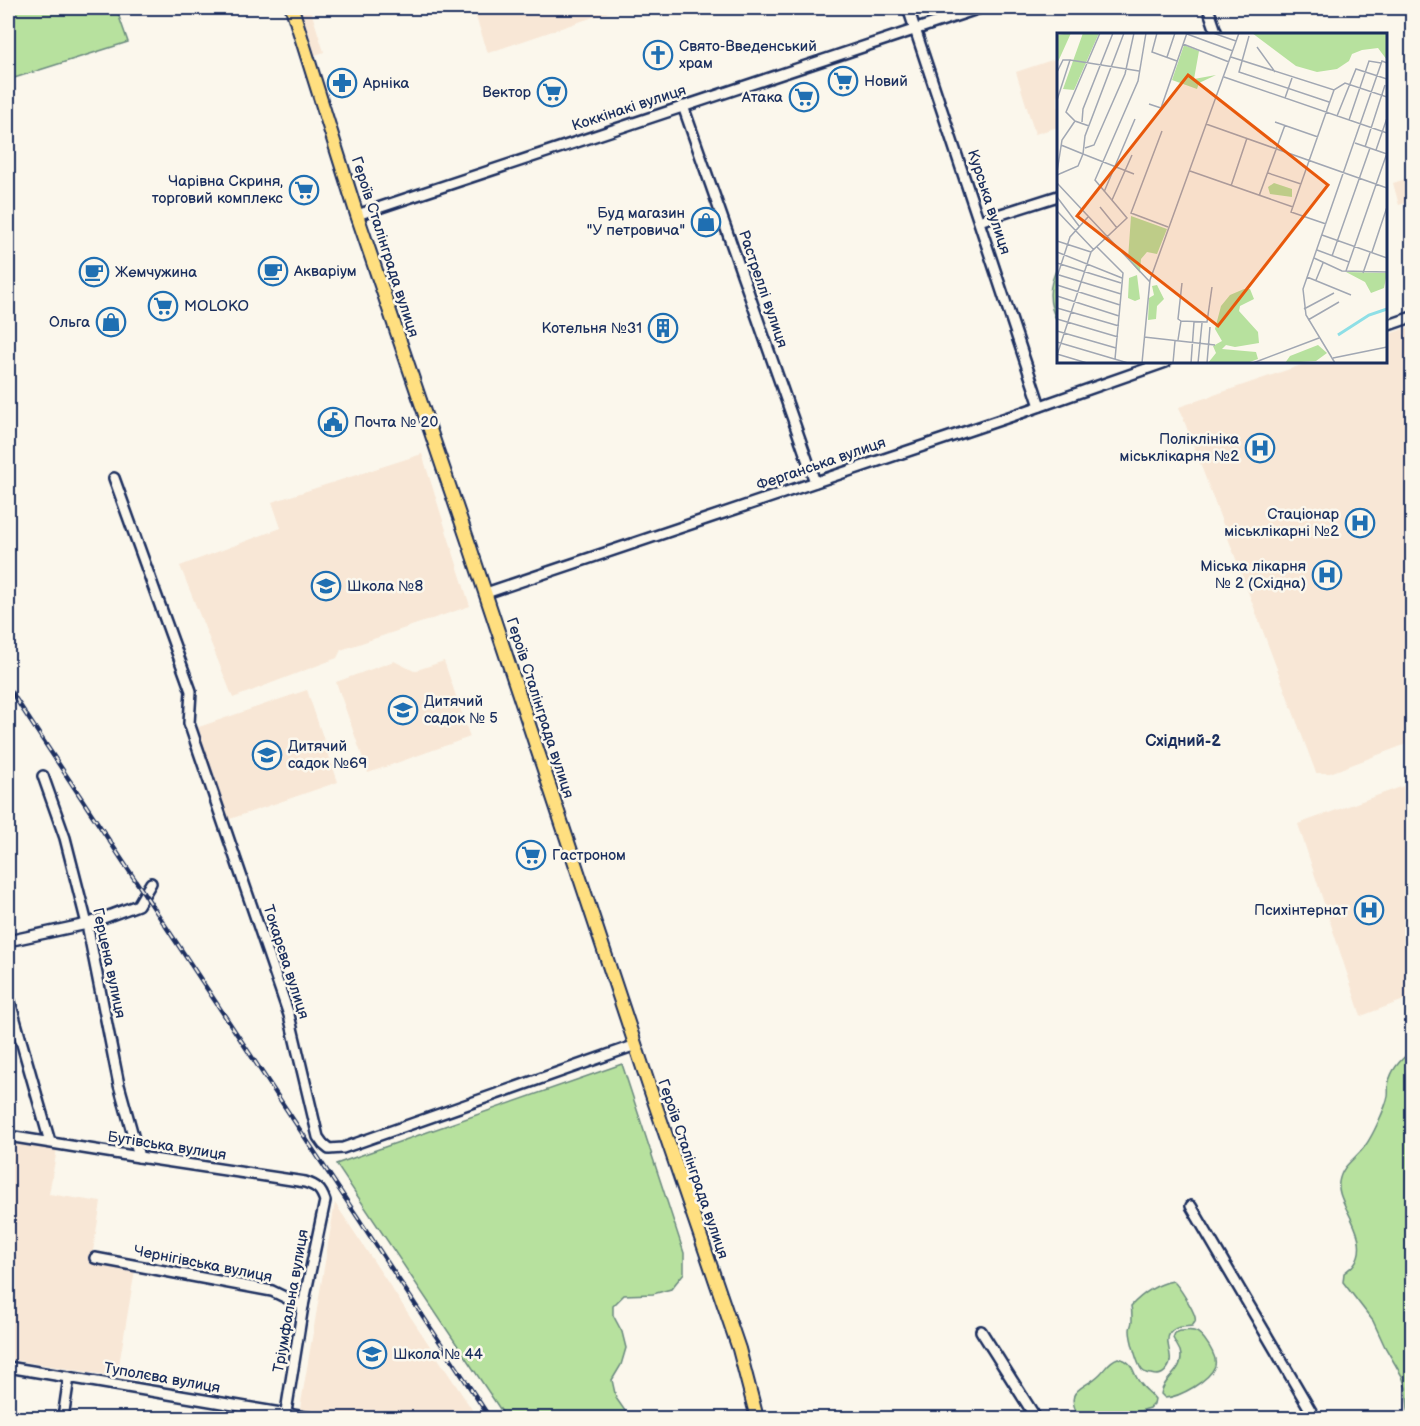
<svg xmlns="http://www.w3.org/2000/svg" width="1420" height="1426" viewBox="0 0 1420 1426" font-family="'Balsamiq Sans',sans-serif">
<style>
.built{fill:#f8e7d6}
.green{fill:#b7e19e;stroke:#69887e;stroke-width:1.5}
.lines{fill:none;stroke-linecap:round;stroke-linejoin:round}
.minor-casing{stroke:#1b2f5e;stroke-width:14}
.major-casing{stroke:#1b2f5e;stroke-width:16}
.minor{stroke:#fbf7ec;stroke-width:9}
.major{stroke:#ffdf80;stroke-width:12}
.rail-casing{stroke:#1b2f5e;stroke-width:4.5}
.rail{stroke:#fbf7ec;stroke-width:2;stroke-dasharray:7;stroke-linecap:butt}
.labels{text-anchor:middle;dominant-baseline:central;stroke-width:5;stroke-linejoin:round;paint-order:stroke}
.poi-label{font-size:15px;fill:#1b2f5e;stroke:#fbf7ec;text-anchor:start}
.street-label{font-size:15px;fill:#1b2f5e;stroke:#fbf7ec}
.neighbourhood-label{font-size:16px;font-weight:bold;fill:#1b2f5e;stroke:#fbf7ec}
.inset-river{fill:none;stroke:#8edfe6;stroke-width:3}
.inset-road{fill:none;stroke:#a1a7b3;stroke-width:1.5}
.view{fill:#e8590c;fill-opacity:0.15;stroke:#e8590c;stroke-width:3}
.inset-edge{fill:none;stroke:#1b2f5e;stroke-width:3}
</style>
<rect width="100%" height="100%" fill="#fbf7ec"/>
<filter id="ink" filterUnits="userSpaceOnUse"><feTurbulence type="fractalNoise" baseFrequency=".0167" numOctaves="2"/><feDisplacementMap in="SourceGraphic" scale="12" xChannelSelector="R" yChannelSelector="G"/><feConvolveMatrix kernelMatrix="1 2 1 2 8 2 1 2 1" color-interpolation-filters="sRGB"/></filter>
<g filter="url(#ink)">
<g class="built">
<path d="M297,8H310L324,52L313,56Z"/>
<path d="M473,8H620L488,53Z"/>
<path d="M1058,58V127L1035,134L1016,72Z"/>
<path d="M1412,177V201L1399,205L1393,183Z"/>
<path d="M1412,326V742L1330,773H1316L1179,407L1310,362H1386V335Z"/>
<path d="M422,454L470,606L341,650L337,658L233,698L180,566L281,528L272,502Z"/>
<path d="M394,661L414,671L444,661L470,737L368,773L336,682Z"/>
<path d="M307,690L338,782L227,820L196,728Z"/>
<path d="M1412,783V997L1361,1016L1298,824Z"/>
<path d="M8,1141L57,1149L49,1194L101,1202L91,1263L135,1270L117,1377L8,1359Z"/>
<path d="M335,1203L475,1414V1418H350L300,1409Z"/>
</g>
<g class="green">
<path d="M8,8H116L128,42L8,80Z"/>
<path d="M1058,266V323C1047,303 1048,286 1058,266Z"/>
<path d="M1412,1050V1418H1409L1406,1388L1402,1376L1385,1347L1373,1321L1343,1282L1344,1273C1348,1270 1352,1267 1354,1264C1367,1247 1354,1224 1346,1208C1342,1199 1338,1192 1339,1182C1342,1164 1356,1159 1365,1146C1372,1137 1386,1107 1388,1096C1389,1090 1387,1083 1390,1078C1394,1066 1403,1058 1412,1050Z"/>
<path d="M622,1064L684,1253V1273L671,1289L653,1294L624,1295L613,1306V1315L622,1332L626,1348L621,1365L612,1380L616,1398L630,1418H506L336,1164Z"/>
<path d="M1173,1281C1179,1286 1193,1309 1195,1317C1196,1322 1195,1322 1192,1326C1185,1327 1175,1326 1170,1333C1163,1343 1176,1358 1167,1369C1163,1375 1157,1376 1151,1374C1148,1374 1144,1372 1142,1370C1137,1364 1130,1338 1130,1330C1130,1327 1132,1324 1132,1321C1132,1316 1132,1311 1131,1306C1142,1294 1157,1284 1173,1281Z"/>
<path d="M1180,1331C1184,1331 1190,1330 1194,1331C1203,1333 1218,1357 1215,1366C1209,1381 1180,1397 1165,1398L1161,1394C1163,1377 1186,1371 1180,1351C1178,1347 1175,1342 1173,1338L1175,1333Z"/>
<path d="M1118,1358C1136,1362 1131,1373 1141,1384C1145,1390 1151,1393 1155,1399L1154,1404L1150,1408L1116,1418H1079C1063,1387 1083,1391 1100,1374C1107,1367 1109,1361 1118,1358Z"/>
</g>
<g class="lines">
<g class="minor-casing">
<g id="minor">
<path d="M908,8L1040,406"/>
<path d="M1208,8L1217,34"/>
<path d="M683,106L815,482"/>
<path d="M357,215L980,8"/>
<path d="M979,221L1058,196"/>
<path d="M1386,326L1412,317"/>
<path d="M114,478L191,691L189,723L289,1015L318,1137L323,1144L329,1149L343,1148L636,1045"/>
<path d="M486,593L1015,415L1166,362"/>
<path d="M43,776L65,838L87,924L119,1085L139,1157"/>
<path d="M8,941L87,924L138,905L151,883"/>
<path d="M8,995L50,1142"/>
<path d="M8,1136L139,1157L305,1182C317,1186 321,1189 325,1201L303,1306L285,1418"/>
<path d="M1191,1206L1315,1418"/>
<path d="M95,1258L272,1291L303,1306"/>
<path d="M981,1331L1036,1418"/>
<path d="M8,1367L311,1418"/>
<path d="M63,1418L69,1377"/>
</g>
</g>
<g class="major-casing">
<path id="major" d="M292,8L357,215L470,547L649,1086L739,1349L757,1418"/>
</g>
<use href="#minor" class="minor"/>
<use href="#major" class="major"/>
<g class="rail-casing">
<path id="rail" d="M8,687L490,1418"/>
</g>
<use href="#rail" class="rail"/>
</g>
</g>
<defs>
<g id="church-ring" transform="scale(1.5)"><circle r="9.5" fill="#fbf7ec" stroke="#1f6fb2" stroke-width="1.5"/><path d="M-1.2-6h2.4v3.5h3.3v2.4h-3.3V6h-2.4V-.1h-3.3v-2.4h3.3Z" fill="#1f6fb2"/></g>
<g id="supermarket-ring" transform="scale(1.5)"><circle r="9.5" fill="#fbf7ec" stroke="#1f6fb2" stroke-width="1.5"/><path d="M-6-5.5h2.5l.6 2H6L4.5 2H-2.5L-4.4-4H-6ZM-1.5 3.2a1.3 1.3 0 1 0 .1 0ZM3 3.2a1.3 1.3 0 1 0 .1 0Z" fill="#1f6fb2"/></g>
<g id="pharmacy-ring" transform="scale(1.5)"><circle r="9.5" fill="#fbf7ec" stroke="#1f6fb2" stroke-width="1.5"/><path d="M-2-6h4v4h4v4h-4v4h-4v-4h-4v-4h4Z" fill="#1f6fb2"/></g>
<g id="shop-ring" transform="scale(1.5)"><circle r="9.5" fill="#fbf7ec" stroke="#1f6fb2" stroke-width="1.5"/><path d="M-5-2.5h2.3a2.7 3.5 0 0 1 5.4 0H5L5.5 6h-11ZM-1.5-2.5h3a1.5 2.3 0 0 0-3 0Z" fill="#1f6fb2"/></g>
<g id="cafe-ring" transform="scale(1.5)"><circle r="9.5" fill="#fbf7ec" stroke="#1f6fb2" stroke-width="1.5"/><path d="M-5.5-4.5H6V0H3Q3 3.5 0 3.5H-2.5Q-5.5 3.5-5.5 0ZM3-3.2v2h1.7v-2ZM-6 4.5H4V6H-6Z" fill="#1f6fb2"/></g>
<g id="building-ring" transform="scale(1.5)"><circle r="9.5" fill="#fbf7ec" stroke="#1f6fb2" stroke-width="1.5"/><path d="M-4-6H4V6H1V3H-1V6H-4ZM-2.5-4.3h1.7v1.8h-1.7ZM.8-4.3h1.7v1.8H.8ZM-2.5-1h1.7V.8h-1.7ZM.8-1h1.7V.8H.8Z" fill="#1f6fb2"/></g>
<g id="civic-ring" transform="scale(1.5)"><circle r="9.5" fill="#fbf7ec" stroke="#1f6fb2" stroke-width="1.5"/><path d="M-.6-6.5H3V-4.5H.6V-3L4-1V1h2V6H-6V1h2V-1L-.6-3ZM-1.2 2.5V6h2.4V2.5Z" fill="#1f6fb2"/></g>
<g id="hospital-ring" transform="scale(1.5)"><circle r="9.5" fill="#fbf7ec" stroke="#1f6fb2" stroke-width="1.5"/><path d="M-5-5h3v3.5h4V-5h3V5h-3V1.5h-4V5h-3Z" fill="#1f6fb2"/></g>
<g id="school-ring" transform="scale(1.5)"><circle r="9.5" fill="#fbf7ec" stroke="#1f6fb2" stroke-width="1.5"/><path d="M0-5L7-2L0 1L-7-2ZM-4 1L0 2.5L4 1V4Q0 6-4 4Z" fill="#1f6fb2"/></g>
</defs>
<g fill-rule="evenodd">
<use href="#church-ring" x="658" y="55"/>
<use href="#supermarket-ring" x="843" y="81"/>
<use href="#pharmacy-ring" x="342" y="83"/>
<use href="#supermarket-ring" x="552" y="92"/>
<use href="#supermarket-ring" x="804" y="97"/>
<use href="#supermarket-ring" x="304" y="190"/>
<use href="#shop-ring" x="706" y="222"/>
<use href="#cafe-ring" x="273" y="271"/>
<use href="#cafe-ring" x="94" y="272"/>
<use href="#supermarket-ring" x="163" y="306"/>
<use href="#shop-ring" x="111" y="322"/>
<use href="#building-ring" x="663" y="328"/>
<use href="#civic-ring" x="333" y="422"/>
<use href="#hospital-ring" x="1260" y="448"/>
<use href="#hospital-ring" x="1360" y="523"/>
<use href="#hospital-ring" x="1327" y="575"/>
<use href="#school-ring" x="326" y="586"/>
<use href="#school-ring" x="403" y="710"/>
<use href="#school-ring" x="267" y="755"/>
<use href="#supermarket-ring" x="531" y="855"/>
<use href="#hospital-ring" x="1369" y="910"/>
<use href="#school-ring" x="372" y="1354"/>
</g>
<g class="labels">
<g class="poi-label">
<text x="679" y="46">Свято-Введенський<tspan x="679" dy="17">храм</tspan></text>
<text x="864" y="81">Новий</text>
<text x="363" y="83">Арніка</text>
<text x="531" y="92" text-anchor="end">Вектор</text>
<text x="783" y="97" text-anchor="end">Атака</text>
<text x="283" y="181" text-anchor="end">Чарівна Скриня,<tspan x="283" dy="17">торговий комплекс</tspan></text>
<text x="685" y="213" text-anchor="end">Буд магазин<tspan x="685" dy="17">"У петровича"</tspan></text>
<text x="294" y="271">Акваріум</text>
<text x="115" y="272">Жемчужина</text>
<text x="184" y="306">MOLOKO</text>
<text x="90" y="322" text-anchor="end">Ольга</text>
<text x="642" y="328" text-anchor="end">Котельня №31</text>
<text x="354" y="422">Почта № 20</text>
<text x="1239" y="439" text-anchor="end">Поліклініка<tspan x="1239" dy="17">міськлікарня №2</tspan></text>
<text x="1339" y="514" text-anchor="end">Стаціонар<tspan x="1339" dy="17">міськлікарні №2</tspan></text>
<text x="1306" y="566" text-anchor="end">Міська лікарня<tspan x="1306" dy="17">№ 2 (Східна)</tspan></text>
<text x="347" y="586">Школа №8</text>
<text x="424" y="701">Дитячий<tspan x="424" dy="17">садок № 5</tspan></text>
<text x="288" y="746">Дитячий<tspan x="288" dy="17">садок №69</tspan></text>
<text x="552" y="855">Гастроном</text>
<text x="1348" y="910" text-anchor="end">Психінтернат</text>
<text x="393" y="1354">Школа № 44</text>
</g>
<g class="street-label">
<text transform="translate(629 108) rotate(-18)">Коккінакі вулиця</text>
<text transform="translate(989 202) rotate(72)">Курська вулиця</text>
<text transform="translate(385 247) rotate(72)">Героїв Сталінграда вулиця</text>
<text transform="translate(763 289) rotate(71)">Растреллі вулиця</text>
<text transform="translate(821 464) rotate(-19)">Ферганська вулиця</text>
<text transform="translate(540 708) rotate(72)">Героїв Сталінграда вулиця</text>
<text transform="translate(286 962) rotate(72)">Токарєва вулиця</text>
<text transform="translate(109 963) rotate(78)">Герцена вулиця</text>
<text transform="translate(167 1146) rotate(9)">Бутівська вулиця</text>
<text transform="translate(693 1169) rotate(71)">Героїв Сталінграда вулиця</text>
<text transform="translate(203 1264) rotate(11)">Чернігівська вулиця</text>
<text transform="translate(291 1301) rotate(-80)">Тріумфальна вулиця</text>
<text transform="translate(162 1378) rotate(10)">Туполєва вулиця</text>
</g>
<g class="neighbourhood-label">
<text x="1183" y="741">Східний-2</text>
</g>
</g>
<g transform="translate(1057 33)">
<rect width="330" height="330" fill="#fbf7ec"/>
<path d="M14,0L0,31V2ZM26,0H42L17,57L6,56ZM195,0H330V27L321,15L305,17L295,21L292,28L280,36L260,39L239,33ZM127,12L142,18L137,46L159,42L142,50L140,56L115,47ZM217,150L235,156V164L213,161L211,154ZM74,183L110,196L100,221L90,219L84,226L83,240L71,226ZM289,239L330,240L327,255L314,260L308,249ZM80,242L83,266L78,268L71,265L72,245ZM100,252L107,266L100,273L99,286L91,287L92,265L97,262L95,253ZM187,256H193L197,266L183,273L182,278L201,299L202,310L178,314L169,312L165,316L199,319L201,326L190,330H151L159,320L156,313L165,308L158,296L164,273L173,262ZM261,312L270,320L259,328L228,330L233,323Z" fill="#b7e19e"/>
<path class="inset-river" d="M281,302L312,282L330,276"/>
<path class="inset-road" d="M67,0L28,103L26,121L77,141M100,0L95,19L120,28M156,0L179,8M130,1L176,18M192,3L182,39L272,69M126,11L172,29M200,14L218,39M110,24L118,0M174,24L277,57L288,50L330,64M13,27L82,38M0,39L6,27H13L0,67M167,44L330,100M228,65L235,45M92,71L104,75L130,0M280,83L299,36L330,46M292,87L312,28L324,30M25,89L26,76L56,0M218,89L261,104M149,91L330,155M32,93L18,88L9,79L43,0M105,98L74,180L111,194M298,110L330,121M308,114L328,52M28,115L37,112L68,41L77,0M319,117L330,85M133,138L236,174M0,139L5,107L18,88M211,140L244,151M0,142L21,133L26,121L4,112M0,150L93,249M174,153L190,105M47,159L78,86M202,163L228,92M0,164L22,193M55,167L75,122M43,174L60,195M0,178L37,217M269,191L234,179L277,57M265,202L330,225M0,208L34,219M40,214L66,240L58,326M260,217L292,229M0,219L65,245M315,219L330,174M275,223L313,115M257,225L285,238L330,239M0,230L64,250M289,238L330,120M306,240L313,220M2,242L64,261M0,244L13,204L31,184M250,244L294,262M259,247L266,230M0,252L63,272M0,263L62,283M0,275L62,293M247,276L277,260M0,286L61,304M251,287L282,269M124,288L121,286L125,250M0,298L59,315M87,304L158,312M121,307L124,288L150,289L155,254M0,309L71,330M0,321L30,330M0,322L34,219L70,185L38,147L81,48L89,0M276,325L330,314M85,330L93,247L182,0M116,330L118,308M134,330L137,289M141,330L145,290M150,330L153,294M196,330L262,305M278,330L249,282L246,256L325,28L330,30"/>
<path class="view" d="M131,42L271,152L161,293L20,183Z"/>
<rect width="330" height="330" class="inset-edge"/>
</g>
<rect width="1420" height="1426" fill="none" stroke="#fbf7ec" stroke-width="30"/>
<rect x="15" y="15" width="1390" height="1396" fill="none" stroke="#1b2f5e" stroke-width="2" filter="url(#ink)"/>
</svg>
